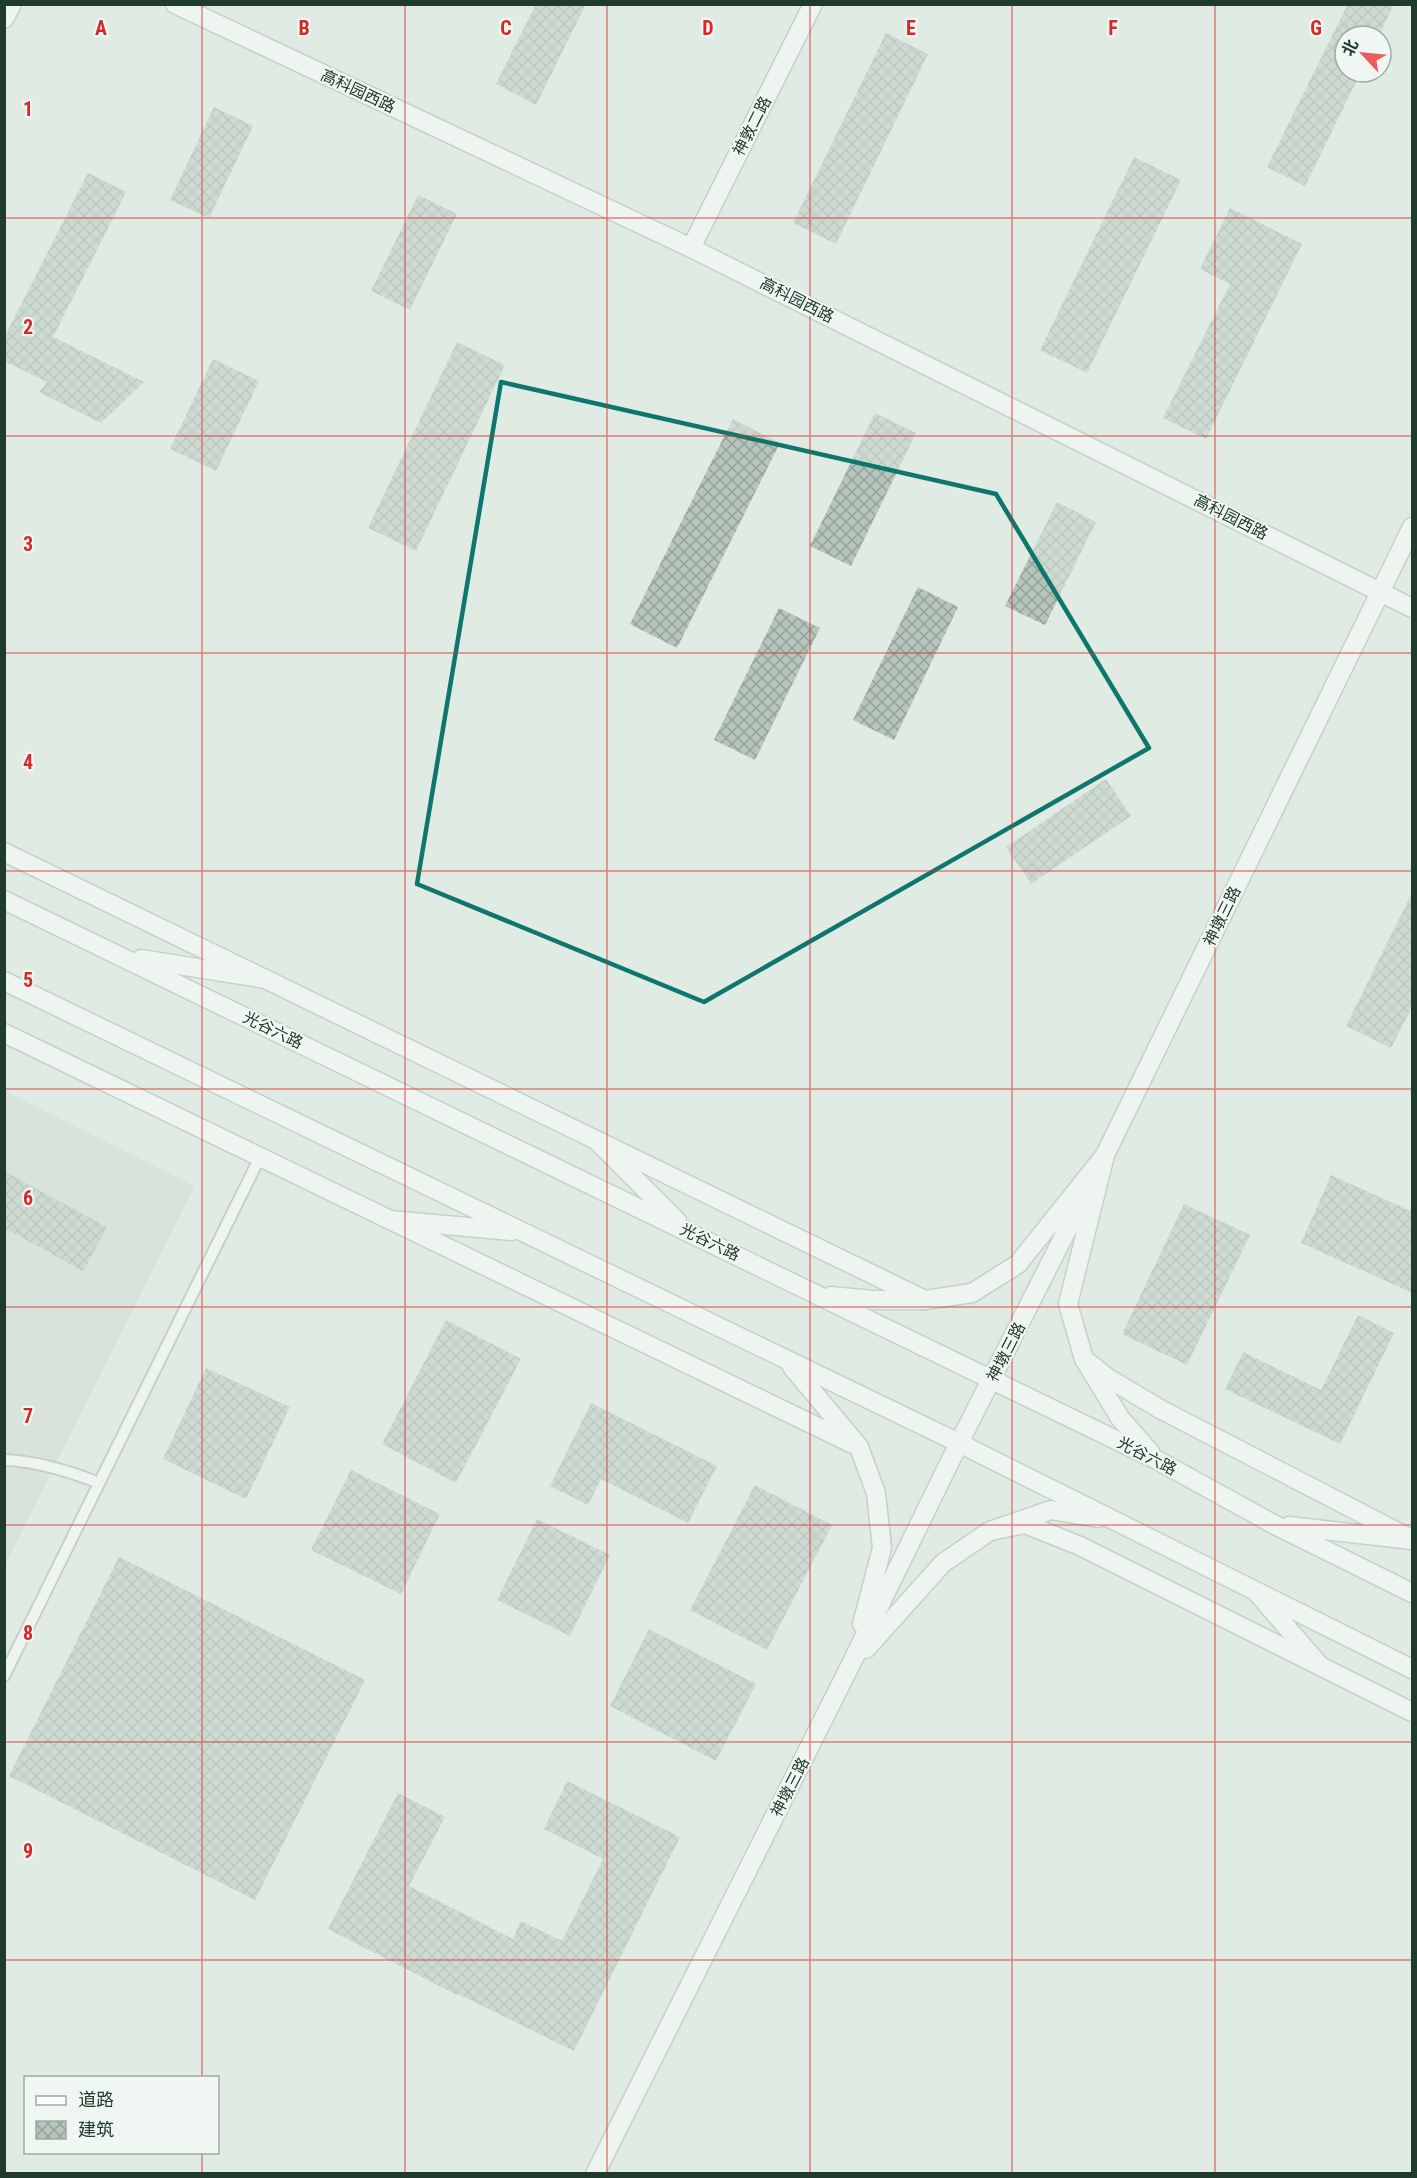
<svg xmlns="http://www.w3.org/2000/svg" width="1417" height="2178" viewBox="0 0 1417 2178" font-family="'Roboto Condensed','Noto Sans SC',sans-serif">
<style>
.built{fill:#cedad2}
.building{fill:url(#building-cross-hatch)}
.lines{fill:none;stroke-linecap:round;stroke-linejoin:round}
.service-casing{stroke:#a3b2a9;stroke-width:14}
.tertiary-casing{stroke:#a3b2a9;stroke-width:21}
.secondary-casing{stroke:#9fb6a8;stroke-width:21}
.service{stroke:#fff;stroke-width:10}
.tertiary{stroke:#fff;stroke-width:18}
.secondary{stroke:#fff;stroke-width:18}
.marked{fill:none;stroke:#0f766e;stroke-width:4.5;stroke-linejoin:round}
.grid{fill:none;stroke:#d62828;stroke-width:1.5;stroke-opacity:0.55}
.labels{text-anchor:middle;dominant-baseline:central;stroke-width:4.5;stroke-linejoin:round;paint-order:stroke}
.street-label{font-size:16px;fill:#213a2e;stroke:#f0f7f2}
.grid-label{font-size:20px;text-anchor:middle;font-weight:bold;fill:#d62828;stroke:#f0f7f2;stroke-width:4.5;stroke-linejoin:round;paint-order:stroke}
</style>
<defs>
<pattern id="building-cross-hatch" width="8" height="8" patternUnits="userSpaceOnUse" patternTransform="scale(1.5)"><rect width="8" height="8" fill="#b6c5bc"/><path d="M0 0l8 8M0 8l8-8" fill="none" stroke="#94a199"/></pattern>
</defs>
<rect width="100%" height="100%" fill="#e0ebe3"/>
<path class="built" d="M5,1091L195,1186L5,1566Z"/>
<g class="building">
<path d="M536,4H586L536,105L496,84Z"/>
<path d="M1348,4H1394L1379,36H1345V72H1361L1305,186L1267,167Z"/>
<path d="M886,33L928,54L836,244L793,223Z"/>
<path d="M214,107L253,126L209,218L170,200Z"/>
<path d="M1134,157L1181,180L1087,373L1040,350Z"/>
<path d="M88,173L126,192L53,337L144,382L101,423L39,392L47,382L4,361V338Z"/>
<path d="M418,195L457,214L410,310L371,291Z"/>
<path d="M1230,208L1302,244L1206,439L1163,418L1230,284L1200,269Z"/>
<path d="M457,342L505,365L416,551L368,528Z"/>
<path d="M213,359L259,381L216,471L170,449Z"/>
<path d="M875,413L916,433L851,566L810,546Z"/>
<path d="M733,419L780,443L677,648L630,624Z"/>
<path d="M1057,502L1096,522L1045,625L1005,606Z"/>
<path d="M918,587L958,607L894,740L853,720Z"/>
<path d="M779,608L820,628L755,760L714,740Z"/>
<path d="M1106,779L1131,816L1031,884L1006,847Z"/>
<path d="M1413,891V1005L1391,1048L1346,1026Z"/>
<path d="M4,1171L107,1227L83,1271L4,1228Z"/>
<path d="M1331,1175L1413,1212V1293L1301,1243Z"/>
<path d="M1184,1204L1250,1235L1187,1365L1122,1334Z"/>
<path d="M1358,1315L1394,1333L1340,1444L1225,1389L1243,1352L1321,1390Z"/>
<path d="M446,1320L521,1359L456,1483L382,1444Z"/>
<path d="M206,1368L290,1407L246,1499L163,1459Z"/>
<path d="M591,1403L717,1466L688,1523L601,1479L588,1505L550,1486Z"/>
<path d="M351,1470L440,1514L401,1594L311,1550Z"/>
<path d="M755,1485L832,1525L767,1650L690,1610Z"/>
<path d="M537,1519L610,1555L570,1636L497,1600Z"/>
<path d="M119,1557L365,1680L255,1900L9,1776Z"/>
<path d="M649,1629L756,1684L716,1761L610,1706Z"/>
<path d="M567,1781L680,1837L574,2051L458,1994L457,1995L328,1929L398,1793L445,1817L409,1886L513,1939L521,1921L562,1941L603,1859L544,1829Z"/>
</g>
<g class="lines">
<g class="service-casing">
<g id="service">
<path d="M4,1460C37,1461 69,1471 99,1483"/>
<path d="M4,1676L260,1157"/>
</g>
</g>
<g class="tertiary-casing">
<g id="tertiary">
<path d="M175,4L691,248L1412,608"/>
<path d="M691,248L813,4"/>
<path d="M4,852L925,1300L972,1293L1018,1264L1105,1155L1068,1304L1084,1359L1108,1378L1160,1409L1411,1539"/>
<path d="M4,1033L859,1447L876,1493L882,1548L862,1624"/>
<path d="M866,1649L943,1563L990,1531L1025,1524L1080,1546L1412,1712"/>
<path d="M595,2174L850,1666L959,1443L1105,1155L1412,527"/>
</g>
</g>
<g class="secondary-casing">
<g id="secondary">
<path d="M4,19L12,4"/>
<path d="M4,900L1157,1460L1275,1525L1412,1593"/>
<path d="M141,959L266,979"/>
<path d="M4,981L959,1443L1412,1669"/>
<path d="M596,1140L677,1221"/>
<path d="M390,1220L511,1231"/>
<path d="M831,1296L873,1300H925"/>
<path d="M1084,1359L1120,1418L1150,1452"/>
<path d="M792,1367L859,1447"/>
<path d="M1289,1526L1412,1540"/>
<path d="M990,1531L1051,1510L1098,1518"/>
<path d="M1259,1595L1321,1667"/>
</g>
</g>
<use href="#service" class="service"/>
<use href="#tertiary" class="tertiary"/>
<use href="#secondary" class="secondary"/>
</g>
<path d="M0 0H1417V2178H0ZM501,382L996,494L1149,748L704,1002L417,884Z" fill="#e0ebe3" fill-opacity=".55" fill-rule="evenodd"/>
<path class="marked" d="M501,382L996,494L1149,748L704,1002L417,884Z"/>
<path class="grid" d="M202,4V2078M405,4V2174M607,4V2174M810,4V2174M1012,4V2174M1215,4V2174M4,218H1412M4,436H1412M4,653H1412M4,871H1412M4,1089H1412M4,1307H1412M4,1525H1412M4,1742H1412M4,1960H1412M202,2152V2174"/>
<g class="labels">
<g class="street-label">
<text transform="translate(358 91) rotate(25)">高科园西路</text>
<text transform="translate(752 126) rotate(-63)">神敦二路</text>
<text transform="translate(797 300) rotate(27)">高科园西路</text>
<text transform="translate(1231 517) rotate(27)">高科园西路</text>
<text transform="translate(1222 916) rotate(-64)">神墩三路</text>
<text transform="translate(273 1030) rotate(26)">光谷六路</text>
<text transform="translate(710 1242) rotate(26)">光谷六路</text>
<text transform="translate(1006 1352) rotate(-63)">神墩三路</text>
<text transform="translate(1147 1456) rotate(27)">光谷六路</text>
<text transform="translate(790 1787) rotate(-63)">神墩三路</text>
</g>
</g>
<g class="grid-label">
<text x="101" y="35">A</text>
<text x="304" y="35">B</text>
<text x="506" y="35">C</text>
<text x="708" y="35">D</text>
<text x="911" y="35">E</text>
<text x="1113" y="35">F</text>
<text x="1316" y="35">G</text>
<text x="28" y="116">1</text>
<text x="28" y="334">2</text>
<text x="28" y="551">3</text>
<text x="28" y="769">4</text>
<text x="28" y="987">5</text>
<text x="28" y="1205">6</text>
<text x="28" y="1423">7</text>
<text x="28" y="1640">8</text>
<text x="28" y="1858">9</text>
</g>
<rect width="1417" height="2178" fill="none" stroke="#213a2e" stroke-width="12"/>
<rect x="24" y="2076" width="195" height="78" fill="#f0f7f2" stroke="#9daba4" stroke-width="1.5"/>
<rect x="36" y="2096" width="30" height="9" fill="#ffffff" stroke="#9daba4" stroke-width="1.5"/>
<text x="78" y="2106" font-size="18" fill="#213a2e">道路</text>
<rect x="36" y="2121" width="30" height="18" fill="url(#building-cross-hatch)" stroke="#9daba4" stroke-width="1.5"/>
<text x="78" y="2136" font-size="18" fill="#213a2e">建筑</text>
<g transform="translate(1363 54) rotate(296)"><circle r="28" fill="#f0f7f2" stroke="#9daba4" stroke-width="1.5"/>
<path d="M0-4.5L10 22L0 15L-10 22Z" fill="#ed5b5b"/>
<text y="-9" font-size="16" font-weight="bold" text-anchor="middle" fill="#213a2e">北</text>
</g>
</svg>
